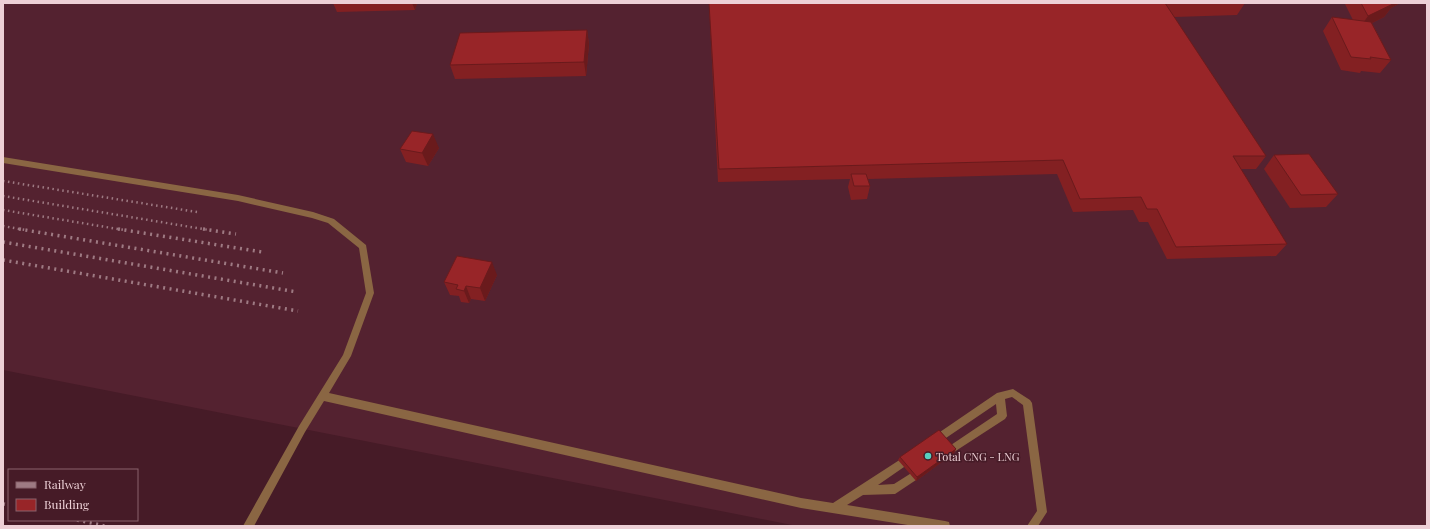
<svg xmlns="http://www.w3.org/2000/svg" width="1430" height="529" viewBox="0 0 1430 529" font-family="'Playfair Display',serif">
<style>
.built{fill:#542230}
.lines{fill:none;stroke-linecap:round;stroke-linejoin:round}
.lane{fill:#8a6643;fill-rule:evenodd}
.rail-far1{stroke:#9e7a83;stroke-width:2.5;stroke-dasharray:1.5 3.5;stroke-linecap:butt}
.rail{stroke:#9e7a83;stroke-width:3.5;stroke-dasharray:2 4.5;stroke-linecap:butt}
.wall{fill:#832022}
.shaded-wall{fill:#6a1a1c}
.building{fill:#982528;stroke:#6a1a1c}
.poi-dot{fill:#58cec0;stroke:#461b27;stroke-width:1.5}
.labels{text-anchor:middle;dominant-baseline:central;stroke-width:3;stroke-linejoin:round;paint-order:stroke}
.poi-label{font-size:11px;fill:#edd0d6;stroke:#461b27;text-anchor:start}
</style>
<rect width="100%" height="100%" fill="#461b27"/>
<path class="built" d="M3,3H1427V526H797L3,370Z"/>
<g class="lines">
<g class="lane">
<path d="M3,157L238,195L313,212L334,219L366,245L374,293L351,356L329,393L801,498L833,503L901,459L904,461L906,464L904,467L878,485L894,484L913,472L916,474L918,477L916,480L895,494L863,495L847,505L945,521L949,522L950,526H914L801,508L324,401L305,432L254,526H243L299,426L343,355L366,293L359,248L328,223L312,218L238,201L3,163Z"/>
<path d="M1013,389L1030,400L1032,403L1047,512L1038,526H1027L1037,511L1023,405L1012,397L1005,399L1007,416L1005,419L951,454L948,453L946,450L948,447L997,414L996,404L943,440L940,441L937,440L935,437L937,434L997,393Z"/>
</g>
<g class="rail-far1">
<path d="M3,181L197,212"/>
<path d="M3,196L209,230"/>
<path d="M3,210L124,230"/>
<path d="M3,226L25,230"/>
</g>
<g class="rail">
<path d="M19,229L283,273"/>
<path d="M118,229L262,252"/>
<path d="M203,229L236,234"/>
<path d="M3,242L297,292"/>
<path d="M3,260L298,311"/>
<path d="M3,504L9,505"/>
<path d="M77,520L105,526"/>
</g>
</g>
<g class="wall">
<path d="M333,3H417L415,10L337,12Z"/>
<path d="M709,3H1245L1237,15L1174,17L1266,156L1256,169H1241L1287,244L1276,256L1167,259L1148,222H1139L1133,210L1073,212L1057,174L868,179L870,186L867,199L851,200L848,187L850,179L718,182Z"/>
<path d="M1343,3H1400L1391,8L1384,17L1372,23L1391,60L1380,73L1361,71L1360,73L1341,70L1323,31L1332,17L1353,20L1345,4Z"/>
<path d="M587,30L589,44L586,76L455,79L450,65Z"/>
<path d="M439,148L428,166L406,162L400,149Z"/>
<path d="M1274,155L1338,194L1326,207L1290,208L1264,169Z"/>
<path d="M497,275L485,301L471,299L469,303L461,302L459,296L450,295L444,282Z"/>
<path d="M956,449L954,453L916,481L898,460L900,457Z"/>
</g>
<g class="shaded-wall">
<path d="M412,3H417L415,10Z"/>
<path d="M1387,3H1400L1391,8L1384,17L1358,30L1368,16Z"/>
<path d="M587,30L589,44L586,76L584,62Z"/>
<path d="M433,134L439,148L428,166L422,153Z"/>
<path d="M492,262L497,275L485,301L480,288Z"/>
<path d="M466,286L471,299L469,303L464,291Z"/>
<path d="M956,449L954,453L916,481L917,477Z"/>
</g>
<g class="building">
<path d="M709,3H1186H1165L1266,156H1233L1287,244L1176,247L1157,209H1147L1141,197L1080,199L1063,160L719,169Z"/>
<path d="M1361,3H1395L1368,16Z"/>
<path d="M1332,17L1371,22L1391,60L1370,57L1371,59L1351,57Z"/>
<path d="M587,30L584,62L450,65L460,33Z"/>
<path d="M412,131L433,134L422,153L400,149Z"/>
<path d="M1309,154L1338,194L1301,195L1274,155Z"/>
<path d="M851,174H866L870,186H854Z"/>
<path d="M457,256L492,262L480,288L466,286L464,291L456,289L458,285L444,282Z"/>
<path d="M939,430L956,449L917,477L900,457Z"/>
</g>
<circle class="poi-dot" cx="928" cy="456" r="4"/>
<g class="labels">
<g class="poi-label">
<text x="936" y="456">Total CNG - LNG</text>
</g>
</g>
<rect width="1430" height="529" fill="none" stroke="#edd0d6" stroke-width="8"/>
<rect x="8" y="469" width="130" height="52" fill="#461b27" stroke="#89636d"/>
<rect x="16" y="482" width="20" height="6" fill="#9e7a83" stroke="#89636d"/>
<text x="44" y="489" font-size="12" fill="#edd0d6">Railway</text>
<rect x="16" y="499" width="20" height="12" fill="#982528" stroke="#89636d"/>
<text x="44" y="509" font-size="12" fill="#edd0d6">Building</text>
</svg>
